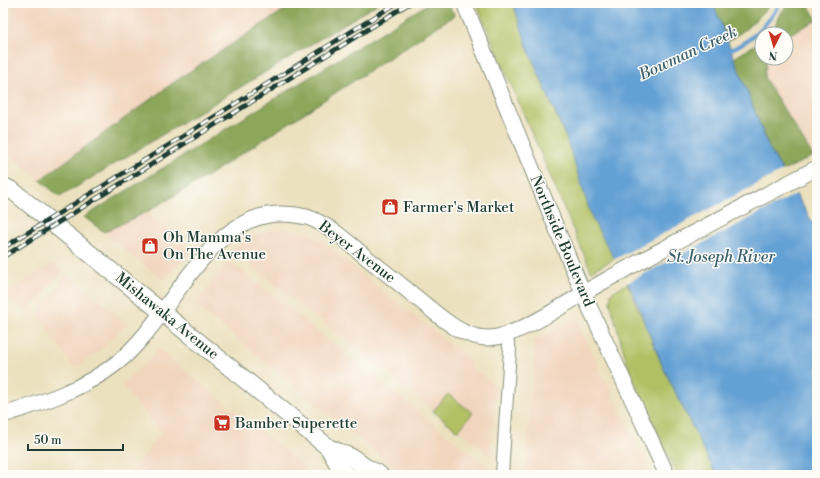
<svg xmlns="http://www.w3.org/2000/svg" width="820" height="478" viewBox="0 0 820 478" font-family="'Libre Bodoni',serif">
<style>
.built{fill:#f1d5bd}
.green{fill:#b0c064;stroke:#687e4c}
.forest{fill:#8ca65a;stroke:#567247}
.water{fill:#63a0d4;stroke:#416e84}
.pier{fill:#ece1bf}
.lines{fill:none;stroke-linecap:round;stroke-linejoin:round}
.stream{stroke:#63a0d4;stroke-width:4}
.minor-casing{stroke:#868f7a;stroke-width:14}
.tertiary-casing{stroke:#868f7a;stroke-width:17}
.secondary-casing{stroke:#868f7a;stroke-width:19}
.primary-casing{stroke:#868f7a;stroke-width:20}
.minor{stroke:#fff;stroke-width:12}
.tertiary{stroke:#fff;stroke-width:15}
.secondary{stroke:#fff;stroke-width:17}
.primary{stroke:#fff;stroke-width:18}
.rail-casing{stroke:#1f3d34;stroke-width:4.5}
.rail{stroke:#fdfcf7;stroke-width:3;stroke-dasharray:9;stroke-linecap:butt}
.labels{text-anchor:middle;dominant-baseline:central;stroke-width:3;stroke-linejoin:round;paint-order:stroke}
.poi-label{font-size:15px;fill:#1f3d34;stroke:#fdfcf7;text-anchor:start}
.street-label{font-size:15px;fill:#1f3d34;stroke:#fdfcf7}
.water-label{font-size:16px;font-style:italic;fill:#37606c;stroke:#fdfcf7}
</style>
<rect width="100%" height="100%" fill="#fdfcf7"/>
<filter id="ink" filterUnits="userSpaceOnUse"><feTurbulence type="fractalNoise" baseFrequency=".025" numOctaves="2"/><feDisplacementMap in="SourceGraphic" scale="8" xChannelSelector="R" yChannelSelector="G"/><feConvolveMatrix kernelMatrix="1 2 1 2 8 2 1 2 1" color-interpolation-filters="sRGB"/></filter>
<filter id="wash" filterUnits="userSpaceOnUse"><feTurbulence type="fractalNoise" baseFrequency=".012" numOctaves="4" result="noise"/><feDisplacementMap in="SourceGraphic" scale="16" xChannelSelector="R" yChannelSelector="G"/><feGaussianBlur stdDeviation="0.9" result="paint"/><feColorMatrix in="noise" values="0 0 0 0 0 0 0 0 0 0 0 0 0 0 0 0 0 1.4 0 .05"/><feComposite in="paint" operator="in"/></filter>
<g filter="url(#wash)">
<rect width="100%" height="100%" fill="#ece1bf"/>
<g class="built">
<path d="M13,3H295L181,77L40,180L3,149V124Z"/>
<path d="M817,20V153L813,156L764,77L767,58H786V36Z"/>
<path d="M147,212L191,251L164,280L142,264L104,232Z"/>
<path d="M286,229L311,235L322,242L471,361V367L496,386L490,455L232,250L252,236L273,230Z"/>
<path d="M229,261L491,470V475H404L277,372L195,304Z"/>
<path d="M54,263L63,270L40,298L25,311L5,294Z"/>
<path d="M67,274L127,324L98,352L74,368L37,314Z"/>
<path d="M575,318L652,475H524L535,350L533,341Z"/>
<path d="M158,349L306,468L300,475H127L162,433L121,385L148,361Z"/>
</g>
<g class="green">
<path d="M476,3H513L529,51L567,140L592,218L615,259L591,271Z"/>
<path d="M627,283L663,367L716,475H677L629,370L610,303L611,293Z"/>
<path d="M448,394L473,413L458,431L433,411Z"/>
</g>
<g class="forest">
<path d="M295,3H379L60,197L40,180L181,77Z"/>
<path d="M429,3H446L455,15L209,175L147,212L104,232L84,217Z"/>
<path d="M713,3H773L746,29L727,42Z"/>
<path d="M791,3H807L817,20L786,36V34H768C778,26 779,9 791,3Z"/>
<path d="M762,40V58H767L764,77L813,156L783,171L769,148L734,58Z"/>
</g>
<path class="water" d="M513,3H713L769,148L817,230V475H716L663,367L634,295L592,218L567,140L529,51Z"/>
<path class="pier" d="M784,170L798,193L625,284L613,260Z"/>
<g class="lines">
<path class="stream" d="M727,51C750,42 768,25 780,3"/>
</g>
</g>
<g filter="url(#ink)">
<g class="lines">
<g class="minor-casing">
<path id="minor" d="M502,475L510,350L506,336"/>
</g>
<g class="tertiary-casing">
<g id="tertiary">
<path d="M464,3L583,293L667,475"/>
<path d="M3,415C44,402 84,389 118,362C169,321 202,226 268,215C281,213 294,214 307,217C330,225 349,243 367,258C388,274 408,291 428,307C445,321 465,338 488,338C518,338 573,298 601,283C672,243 745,206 817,168"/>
</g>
</g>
<g class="secondary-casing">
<g id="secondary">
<path d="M3,186L13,191L329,448L353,458L366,468"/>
<path d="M329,448L342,471L347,475"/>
</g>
</g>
<g class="primary-casing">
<path id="primary" d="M366,468L379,475"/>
</g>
<use href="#minor" class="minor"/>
<use href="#tertiary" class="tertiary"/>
<use href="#secondary" class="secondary"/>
<use href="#primary" class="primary"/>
<g class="rail-casing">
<g id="rail">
<path d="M3,248L397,3"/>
<path d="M3,257L410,3"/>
</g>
</g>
<use href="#rail" class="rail"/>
</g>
</g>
<defs>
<g id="shop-square" transform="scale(0.9)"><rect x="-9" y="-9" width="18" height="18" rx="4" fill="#c8321e" stroke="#fdfcf7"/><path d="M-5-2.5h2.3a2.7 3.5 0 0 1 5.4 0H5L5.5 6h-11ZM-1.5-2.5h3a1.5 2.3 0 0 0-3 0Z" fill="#fff"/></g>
<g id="supermarket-square" transform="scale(0.9)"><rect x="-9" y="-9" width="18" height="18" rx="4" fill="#c8321e" stroke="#fdfcf7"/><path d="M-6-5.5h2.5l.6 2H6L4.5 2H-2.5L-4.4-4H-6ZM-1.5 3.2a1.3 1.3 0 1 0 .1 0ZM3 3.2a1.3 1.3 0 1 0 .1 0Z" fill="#fff"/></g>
</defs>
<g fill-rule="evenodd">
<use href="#shop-square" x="390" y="207"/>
<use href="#shop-square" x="150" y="246"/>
<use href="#supermarket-square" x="222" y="423"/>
</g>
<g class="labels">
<g class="poi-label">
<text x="403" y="207">Farmer's Market</text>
<text x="163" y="237">Oh Mamma's<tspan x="163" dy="17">On The Avenue</tspan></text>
<text x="235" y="423">Bamber Superette</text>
</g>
<g class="street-label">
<text transform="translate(562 241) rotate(67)">Northside Boulevard</text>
<text transform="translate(357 252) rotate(37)">Beyer Avenue</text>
<text transform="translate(167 316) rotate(39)">Mishawaka Avenue</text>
</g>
<g class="water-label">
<text transform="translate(688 53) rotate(-25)">Bowman Creek</text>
<text x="721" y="257">St. Joseph River</text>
</g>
</g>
<rect width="820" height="478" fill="none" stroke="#fdfcf7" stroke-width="16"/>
<g transform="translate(774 46) rotate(185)"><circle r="19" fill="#fdfcf7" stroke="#a4b0a9"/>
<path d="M0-3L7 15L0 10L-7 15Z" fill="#c8321e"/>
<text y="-6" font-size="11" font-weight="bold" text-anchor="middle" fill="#1f3d34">N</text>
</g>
<path d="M28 444v6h95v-6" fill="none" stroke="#1f3d34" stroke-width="2"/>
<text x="34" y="444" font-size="12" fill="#1f3d34" stroke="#fdfcf7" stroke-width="3" paint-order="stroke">50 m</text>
</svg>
